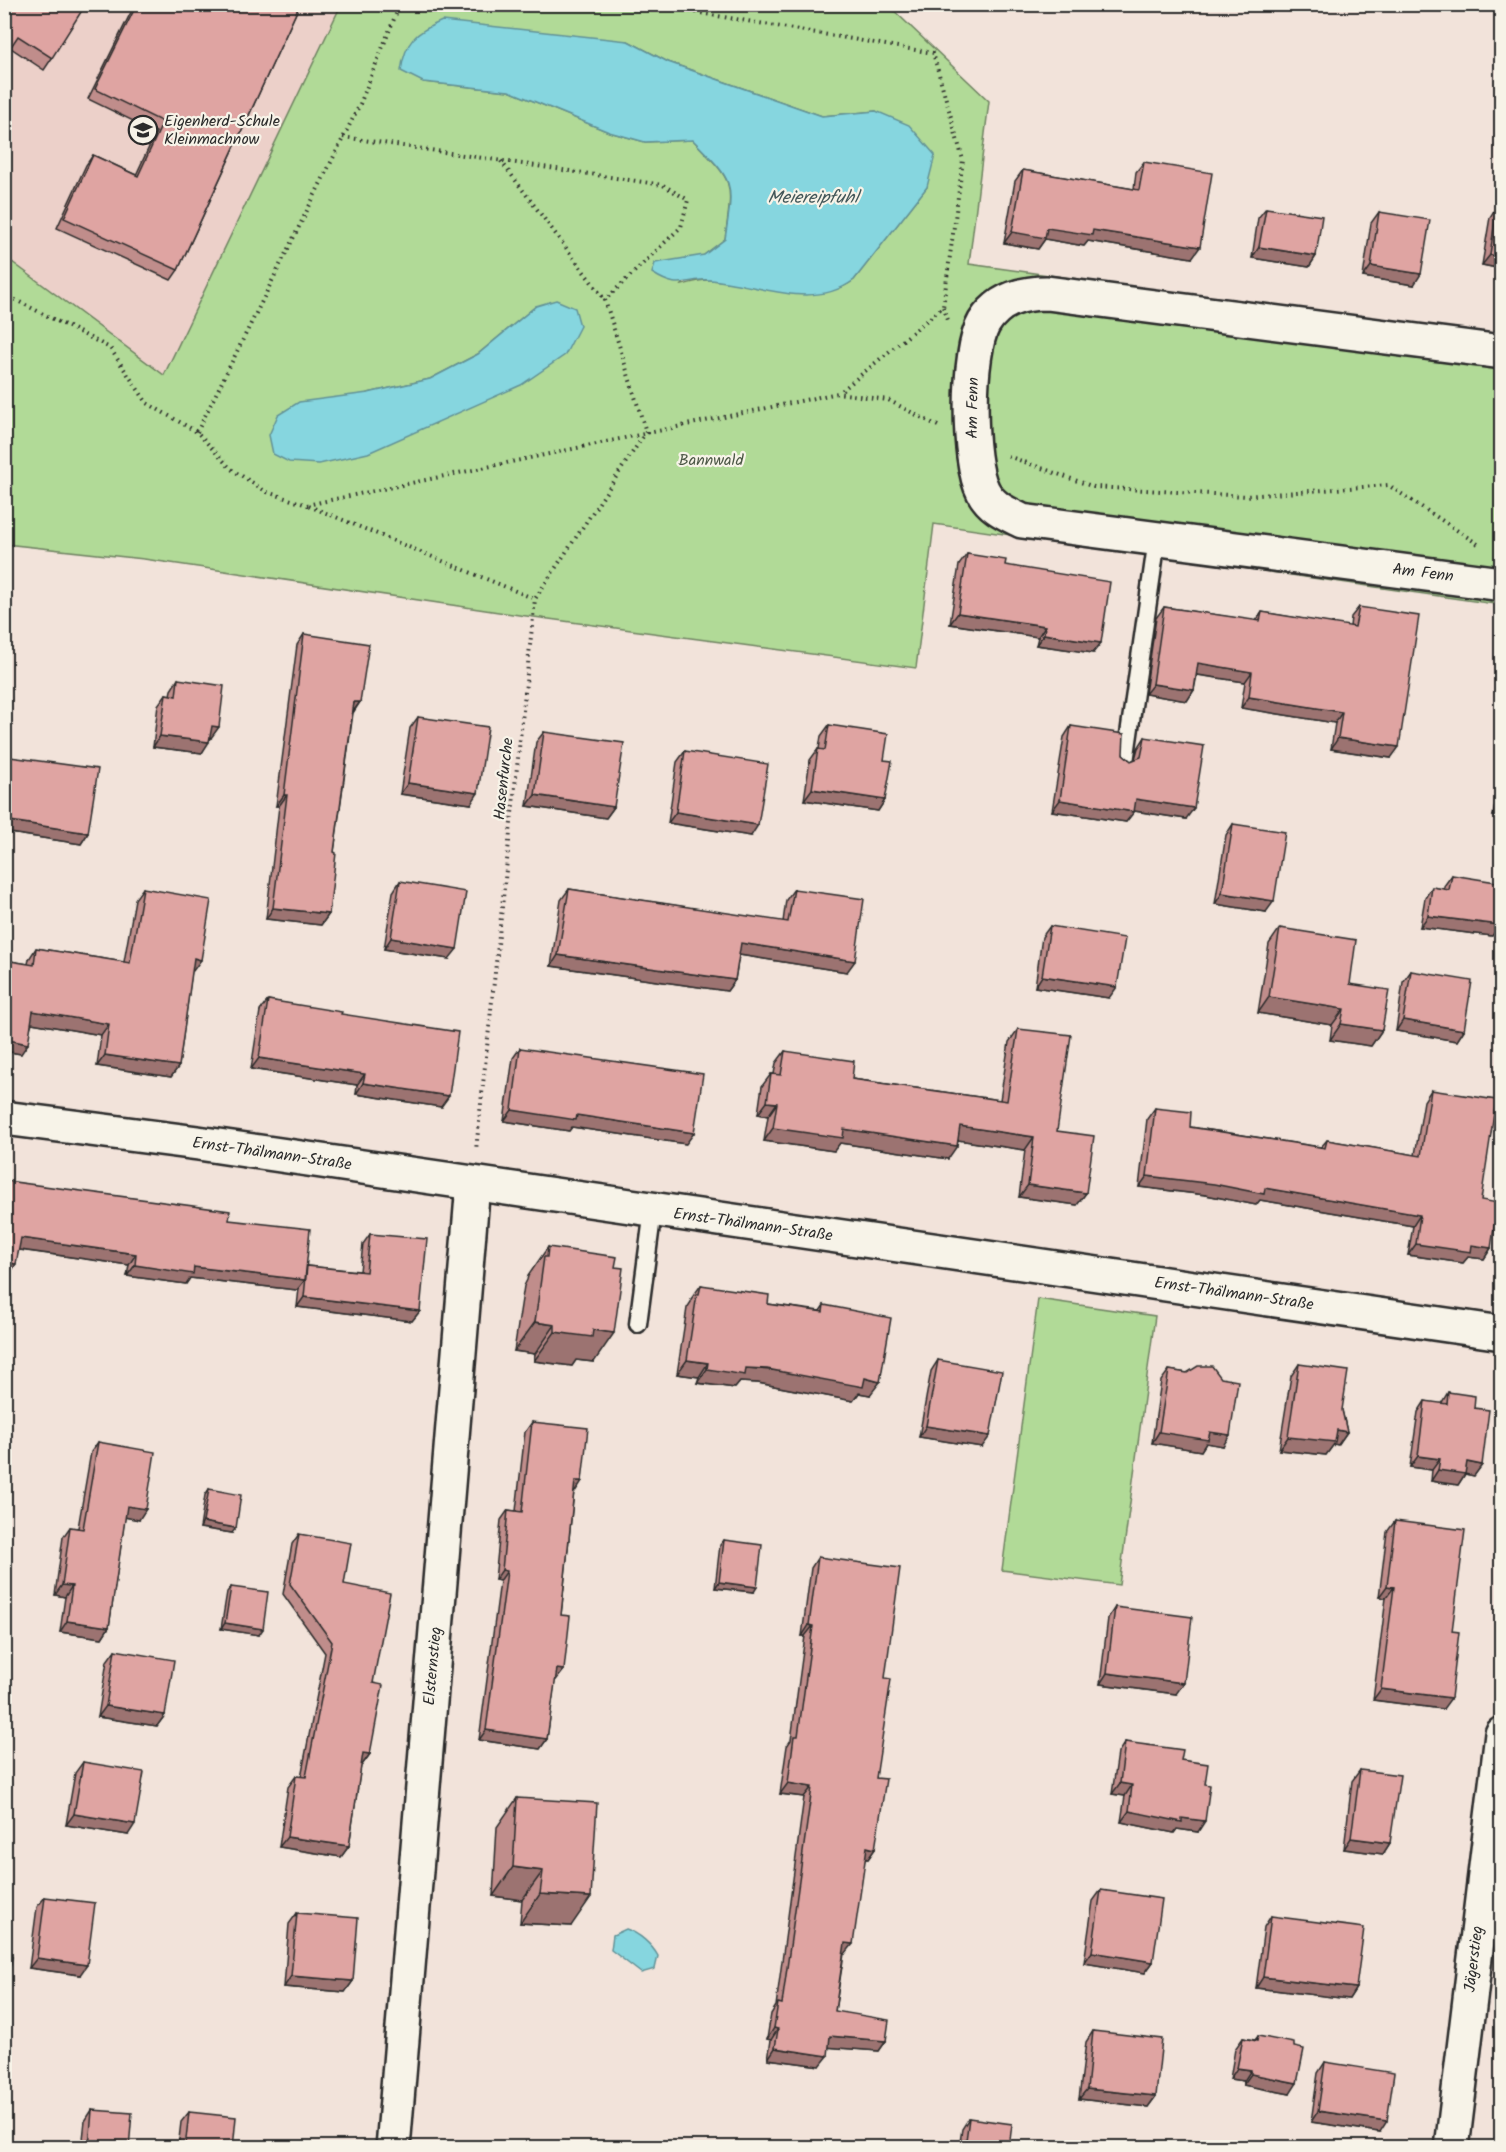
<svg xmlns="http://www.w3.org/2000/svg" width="1506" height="2152" viewBox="0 0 1506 2152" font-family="Kalam,sans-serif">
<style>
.built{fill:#ecd0c9}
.green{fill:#b1da97;stroke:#6e8261;stroke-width:1.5;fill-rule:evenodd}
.water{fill:#86d6df;stroke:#629297;stroke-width:1.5}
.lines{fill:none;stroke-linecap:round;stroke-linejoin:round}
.service-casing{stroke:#2b2b2b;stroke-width:21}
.minor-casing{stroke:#2b2b2b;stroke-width:38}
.tertiary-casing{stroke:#2b2b2b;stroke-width:38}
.path{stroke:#2b2b2b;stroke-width:4;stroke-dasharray:1.5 4.5;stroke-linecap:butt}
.service{stroke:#f7f3e8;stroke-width:16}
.minor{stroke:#f7f3e8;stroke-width:33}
.tertiary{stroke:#f7f3e8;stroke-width:33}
.wall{fill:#c08d8b;stroke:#2b2b2b;stroke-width:1.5}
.shaded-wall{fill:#9c7371;stroke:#2b2b2b;stroke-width:1.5}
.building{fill:#dfa4a2;stroke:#2b2b2b;stroke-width:1.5}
.labels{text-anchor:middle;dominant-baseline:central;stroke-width:4.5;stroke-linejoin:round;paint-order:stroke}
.poi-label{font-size:16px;fill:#2b2b2b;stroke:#f7f3e8;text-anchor:start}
.street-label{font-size:16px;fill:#2b2b2b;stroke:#f7f3e8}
.park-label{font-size:16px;fill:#4c5746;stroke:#f7f3e8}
.water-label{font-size:18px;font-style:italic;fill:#425658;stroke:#f7f3e8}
</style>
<rect width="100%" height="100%" fill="#f2e3da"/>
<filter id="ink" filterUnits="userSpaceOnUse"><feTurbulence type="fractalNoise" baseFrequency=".0167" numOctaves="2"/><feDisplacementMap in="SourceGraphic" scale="12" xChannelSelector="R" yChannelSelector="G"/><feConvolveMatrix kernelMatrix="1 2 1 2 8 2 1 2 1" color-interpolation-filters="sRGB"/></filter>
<g filter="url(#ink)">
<path class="built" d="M4,5H341L164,375L5,256Z"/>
<g class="green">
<path d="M341,5H888L989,101L969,264L1501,338V605L934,524L916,668L519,615L144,559L5,544L4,256L164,375ZM628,41L668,62L822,116L876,111L927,187L854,280C818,308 753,282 710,280C701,279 691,283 682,285L704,255L725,239C733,179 735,184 693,140L645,142L609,132L509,91L423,82ZM536,306L435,424L368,393L430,379L478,354Z"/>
<path d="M1038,1299L1155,1316L1119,1585L1002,1570Z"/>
</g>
<g class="water">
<path d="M442,21L628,41L668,62L822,116L876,111L909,125L935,155L927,187L854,280C812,312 756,283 710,280C683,278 682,292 652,273L655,263L704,255L725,239C734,180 735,183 693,140L645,142L609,132L509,91L423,82L401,71C405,41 416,32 442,21Z"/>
<path d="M556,300L575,308L580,326L565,355L521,385L368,453L319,464L289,462L273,454L269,435L278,415L299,402L368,393L430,379L478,354L536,306Z"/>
<path d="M626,1929C639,1933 652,1945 658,1956L655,1969L641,1973L611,1950L613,1935Z"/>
</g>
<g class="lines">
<g class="service-casing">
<g id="service">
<path d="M1125,762L1157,539"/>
<path d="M638,1324L653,1210"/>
</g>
</g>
<g class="minor-casing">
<g id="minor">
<path d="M1502,352L1047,293C1021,293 998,300 984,323C967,352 967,461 983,491C991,507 1006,513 1022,521L1502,584"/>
<path d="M393,2148L473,1184"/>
<path d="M1452,2148L1502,1734"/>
</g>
</g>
<g class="tertiary-casing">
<path id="tertiary" d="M4,1118L198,1143L1502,1333"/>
</g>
<g class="path">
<path d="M648,4L933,53L963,160L943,307L839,393"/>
<path d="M343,137L663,185L688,200L681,227L605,300L646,432L535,599L476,1150"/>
<path d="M501,161L605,300"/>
<path d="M4,294L110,348L147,403L197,432L231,469L267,492L307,505L838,393L888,400L938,426"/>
<path d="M943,307L948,320"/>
<path d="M197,432L360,104L400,4"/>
<path d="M1008,456L1094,487L1246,496L1388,485L1478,544"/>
<path d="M309,506L535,599"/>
</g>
<use href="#service" class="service"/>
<use href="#minor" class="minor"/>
<use href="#tertiary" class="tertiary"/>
</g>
<g class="wall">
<path d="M4,4L52,58L44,70L11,48Z"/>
<path d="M135,4H300L178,270L171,280L57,228L86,165L93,155L136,175L156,132L88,99Z"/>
<path d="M1144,162L1192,258L1088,241L1084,246L1045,239L1038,249L1004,243L1015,181L1023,170L1134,189L1136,172Z"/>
<path d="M1497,206L1502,269L1482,265L1490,217Z"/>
<path d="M1266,208L1316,256L1309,267L1252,258L1258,218Z"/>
<path d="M1379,212L1414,285L1363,277L1371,223Z"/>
<path d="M967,554L1005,565L1093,653L1036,645L1038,637L950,624L959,565Z"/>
<path d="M1164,607L1256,621L1262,612L1350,627L1351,617L1359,607L1391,758L1331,749L1335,723L1241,708L1245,682L1197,675L1194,690L1187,701L1145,694L1156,618Z"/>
<path d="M304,634L360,702L353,713L334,852L329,914L321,925L266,919L279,806H276L297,645Z"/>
<path d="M178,679L211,738H210L202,753L153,747L158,705L166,694L170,695L171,690Z"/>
<path d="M418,717L471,804L400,794L410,728Z"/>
<path d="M829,725L884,760L885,800L878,811L804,800L810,760L818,749H819L821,736Z"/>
<path d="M1071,726L1123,754L1131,761L1135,759L1138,748L1145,737L1186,819L1134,811L1126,822L1052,811L1064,737Z"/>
<path d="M544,732L614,807L606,818L527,806L536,742Z"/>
<path d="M685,751L751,836L668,823L677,762Z"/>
<path d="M10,757L88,833L81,844L4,832V765Z"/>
<path d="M1502,775V817L1493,816L1499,779Z"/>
<path d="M1233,824L1266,912L1215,904L1226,835Z"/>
<path d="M1452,875L1500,925L1492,936L1420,927L1425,898L1432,887L1444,889V886Z"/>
<path d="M400,881L449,959L384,949L393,892Z"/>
<path d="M143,888L193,971L192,970L179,1066L171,1077L97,1066L101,1035L32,1023L21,1054L4,1051V960L28,964L29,959L36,948L124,962L135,899Z"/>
<path d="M569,889L783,922L786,900L794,889L847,972L739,955L735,980L727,991L551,966L561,900Z"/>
<path d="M1050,926L1109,998L1035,987L1042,937Z"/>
<path d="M1280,928L1350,984L1382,1030L1371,1046L1330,1040L1332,1025L1258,1013L1269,944Z"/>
<path d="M1411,971L1464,1030L1457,1041L1396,1031L1403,982Z"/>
<path d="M268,1000L341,1014L441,1107L356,1094L357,1085L251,1069L260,1011Z"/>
<path d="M1018,1029L1057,1131L1086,1193L1077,1205L1019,1197L1025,1150L958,1140L948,1159L840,1143L834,1151L764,1141L768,1116L758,1114L762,1086L771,1074H774L776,1063L785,1051L852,1079L1000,1100L1009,1042Z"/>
<path d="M520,1048L686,1144L572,1127L569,1131L504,1121L513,1058Z"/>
<path d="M1431,1090L1481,1200L1491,1248L1484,1259L1468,1257L1463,1263L1408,1255L1413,1226L1260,1200L1256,1205L1206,1195L1139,1187L1147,1119L1155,1108L1190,1127L1321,1147L1327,1140L1415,1155L1424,1101Z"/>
<path d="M7,1181L229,1220L306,1268L307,1266L360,1271L363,1244L370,1234L420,1311L412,1321L297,1307L299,1288L297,1290L190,1278L186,1284L127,1276L129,1265L19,1250L9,1275Z"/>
<path d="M548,1247L594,1362L576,1360L572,1366L548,1363L534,1361L535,1354L514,1351L524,1286L527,1280L528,1276Z"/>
<path d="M701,1285L768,1304L820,1311L824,1305L870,1395L859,1393L853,1401L758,1383L740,1382L735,1388L697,1383L699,1377L677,1374L687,1308L691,1302V1299Z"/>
<path d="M938,1360L982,1447L919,1437L931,1371Z"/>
<path d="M1299,1364L1342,1410L1347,1432L1338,1445L1334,1444L1326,1455L1279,1450L1291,1376Z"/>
<path d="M1169,1370L1187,1373L1223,1446L1206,1443L1201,1451L1152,1443L1161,1381Z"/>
<path d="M1448,1392L1474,1408L1482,1465L1474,1476L1465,1474L1458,1485L1431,1481L1432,1470L1410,1467L1418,1412L1425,1401L1441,1404Z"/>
<path d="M532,1422L575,1492L574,1491L561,1615L564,1670L556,1680H555L547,1739L540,1749L479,1740L500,1581L495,1580L501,1520L508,1510L516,1511L525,1432Z"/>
<path d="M98,1442L139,1520L125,1517L109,1627L102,1638L60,1632L65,1597L55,1595L63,1537L70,1527L78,1528L91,1452Z"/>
<path d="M209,1489L232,1533L200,1528L205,1495Z"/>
<path d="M1395,1521L1443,1709L1373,1700L1386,1598L1379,1597L1387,1532Z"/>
<path d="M299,1534L344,1584L373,1683L370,1754L362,1765H361L349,1846L341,1857L279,1847L288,1787L296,1776L301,1777L325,1653L283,1594L292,1544Z"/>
<path d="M724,1540L754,1592L715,1588L720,1545Z"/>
<path d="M818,1557L885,1678L876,1778L875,1849L868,1859H865L845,1954H844L835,2011L886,2041L879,2051L829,2047L820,2066L768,2059L771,2040L767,2039L771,2014L776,2006L804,1797L780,1794L787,1746L791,1740L805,1636H802L811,1568Z"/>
<path d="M231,1587L259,1635L221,1629L227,1592Z"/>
<path d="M1115,1607L1176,1694L1100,1684L1108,1618Z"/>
<path d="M115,1650L165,1715L157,1726L98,1717L107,1661Z"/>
<path d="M1125,1742L1181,1760L1198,1832L1177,1829L1174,1833L1121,1822L1125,1796L1112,1794L1118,1753Z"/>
<path d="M83,1762L128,1835L66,1825L75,1773Z"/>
<path d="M1360,1770L1390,1843L1383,1854L1344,1849L1352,1781Z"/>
<path d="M517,1798L571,1926L520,1923L522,1900L493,1896L497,1827Z"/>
<path d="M1101,1890L1153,1962L1145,1973L1084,1963L1093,1901Z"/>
<path d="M45,1897L80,1975L29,1968L37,1907Z"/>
<path d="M297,1913L353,1981L345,1992L284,1987L289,1924Z"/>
<path d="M1271,1916L1356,1988L1349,1999L1256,1988L1264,1927Z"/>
<path d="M1093,2031L1156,2096L1148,2107L1079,2099L1086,2042Z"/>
<path d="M1258,2036L1294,2047L1290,2094L1243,2085L1244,2081L1230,2079L1235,2049L1243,2038L1255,2040Z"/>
<path d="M1325,2062L1380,2132L1311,2122L1318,2073Z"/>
<path d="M92,2110L129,2148H82L85,2121Z"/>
<path d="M189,2112L233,2148H178L181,2122Z"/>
<path d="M969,2118L1009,2148H959L962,2129Z"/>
</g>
<g class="shaded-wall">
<path d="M1047,228L1093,230L1200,247L1192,258L1088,241L1084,246L1045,239L1038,249L1004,243L1012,232Z"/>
<path d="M1259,247L1316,256L1309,267L1252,258Z"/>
<path d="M1490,255L1502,256V269L1482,265Z"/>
<path d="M1371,266L1421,274L1414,285L1363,277Z"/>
<path d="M958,613L1045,626L1038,637L950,624Z"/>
<path d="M1044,634L1101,643L1093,653L1036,645Z"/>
<path d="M1198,663L1252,672L1245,682L1191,674Z"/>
<path d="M1153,684L1194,690L1187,701L1145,694Z"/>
<path d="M1249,697L1342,712L1335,723L1241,708Z"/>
<path d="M354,702H360L352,713Z"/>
<path d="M212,726L219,727L211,738L204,737Z"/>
<path d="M160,736L209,742L202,753L153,747Z"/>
<path d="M1338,738L1399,747L1391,758L1331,749Z"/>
<path d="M408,783L478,793L471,804L400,794Z"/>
<path d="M812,789L885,800L878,811L804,800Z"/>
<path d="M284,795H287L279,806H276Z"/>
<path d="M535,795L614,807L606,818L527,806Z"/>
<path d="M1136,799L1194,808L1186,819L1128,810Z"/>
<path d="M1060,800L1134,812L1126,822L1052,811Z"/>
<path d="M1501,805H1502V817L1493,816Z"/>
<path d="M676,812L758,825L751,836L668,823Z"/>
<path d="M4,820L88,833L81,844L4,832Z"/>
<path d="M1222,893L1274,901L1266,912L1215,904Z"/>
<path d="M273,908L329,914L321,925L266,919Z"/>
<path d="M1428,916L1500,925L1492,936L1420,927Z"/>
<path d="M391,938L457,949L449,959L384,949Z"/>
<path d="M741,943L855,961L847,972L733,954Z"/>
<path d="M558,955L735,980L727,991L551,966Z"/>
<path d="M194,958L201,960L193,971L186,969Z"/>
<path d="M1042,976L1117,987L1109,998L1035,987Z"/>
<path d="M1269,997L1344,1009L1332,1025L1258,1013Z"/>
<path d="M33,1011L109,1024L101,1035L26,1022Z"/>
<path d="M1403,1020L1464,1030L1457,1041L1396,1031Z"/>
<path d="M1341,1024L1382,1030L1371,1046L1330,1040Z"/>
<path d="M4,1039L28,1044L21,1054L4,1051Z"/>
<path d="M105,1055L179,1066L171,1077L97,1066Z"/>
<path d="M259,1058L365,1074L357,1085L251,1069Z"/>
<path d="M363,1083L449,1096L441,1107L356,1094Z"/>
<path d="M767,1102L777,1103L768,1116L758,1114Z"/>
<path d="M512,1110L577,1115L694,1133L686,1144L572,1127L569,1131L504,1121Z"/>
<path d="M960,1126L1034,1137L1025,1150L951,1139Z"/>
<path d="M773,1128L844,1129L957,1146L948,1159L840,1143L834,1151L764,1141Z"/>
<path d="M1147,1176L1265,1188L1420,1215L1413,1226L1260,1200L1256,1205L1206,1195L1139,1187Z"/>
<path d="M1028,1185L1086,1193L1077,1205L1019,1197Z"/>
<path d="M21,1238L136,1254L129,1265L13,1249Z"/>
<path d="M1416,1244L1472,1245L1491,1248L1484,1259L1468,1257L1463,1263L1408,1255Z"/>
<path d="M4,1262L16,1264L9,1275L4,1274Z"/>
<path d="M135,1265L194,1267L305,1280L297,1290L190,1278L186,1284L127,1276Z"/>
<path d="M304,1297L420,1311L412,1321L297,1307Z"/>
<path d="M535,1322L555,1325L535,1354L514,1351Z"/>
<path d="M593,1330L614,1333L594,1362L576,1360L572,1366L534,1361L555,1332Z"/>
<path d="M687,1360L708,1363L699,1377L677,1374Z"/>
<path d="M746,1368L865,1378L880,1382L870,1395L859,1393L853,1401L758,1383L740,1382L735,1388L697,1383L707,1369Z"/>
<path d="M926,1426L990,1436L982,1447L919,1437Z"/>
<path d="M1337,1430L1347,1432L1338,1445L1334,1444L1326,1455L1279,1450L1288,1437Z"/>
<path d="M1159,1432H1210L1230,1435L1223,1446L1206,1443L1201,1451L1152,1443Z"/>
<path d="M1418,1456L1440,1459L1432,1470L1410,1467Z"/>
<path d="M1467,1462L1482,1465L1474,1476L1465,1474L1458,1485L1431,1481L1438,1470Z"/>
<path d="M575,1481H582L575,1492L568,1491Z"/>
<path d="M127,1506L146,1509L139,1520L119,1516Z"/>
<path d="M203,1522L236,1528L232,1533L200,1528Z"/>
<path d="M502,1570L507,1571L500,1581L495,1580Z"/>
<path d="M719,1582L757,1587L754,1592L715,1588Z"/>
<path d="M62,1585L72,1586L65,1597L55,1595Z"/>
<path d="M1387,1586L1394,1587L1386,1598L1379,1597Z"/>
<path d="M67,1621L109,1627L102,1638L60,1632Z"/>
<path d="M225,1623L263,1629L259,1635L221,1629Z"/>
<path d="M809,1625L813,1626L805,1636H802Z"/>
<path d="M557,1669L564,1670L556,1680L550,1679Z"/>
<path d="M1107,1673L1184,1683L1176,1694L1100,1684Z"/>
<path d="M1381,1689L1451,1698L1443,1709L1373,1700Z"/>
<path d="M106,1706L165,1715L157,1726L98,1717Z"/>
<path d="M486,1730L547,1739L540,1749L479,1740Z"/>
<path d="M363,1753L370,1754L362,1765L356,1764Z"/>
<path d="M788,1783L812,1787L804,1797L780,1794Z"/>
<path d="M1120,1783L1132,1785L1125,1796L1112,1794Z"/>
<path d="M1129,1811L1205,1821L1198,1832L1177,1829L1174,1833L1121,1822Z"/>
<path d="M74,1814L135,1824L128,1835L66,1825Z"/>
<path d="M287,1837L349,1846L341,1857L279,1847Z"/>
<path d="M1351,1838L1390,1843L1383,1854L1344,1849Z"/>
<path d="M867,1847L875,1849L868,1859L860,1858Z"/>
<path d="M513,1867L543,1871L522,1900L493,1896Z"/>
<path d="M540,1894L591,1897L571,1926L520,1923Z"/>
<path d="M845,1943L853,1944L845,1954L838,1953Z"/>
<path d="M1092,1952L1153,1962L1145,1973L1084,1963Z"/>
<path d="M37,1958L87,1965L80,1975L29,1968Z"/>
<path d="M291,1976L353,1981L345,1992L284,1987Z"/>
<path d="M1263,1977L1356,1988L1349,1999L1256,1988Z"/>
<path d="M774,2028L778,2029L771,2040L767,2039Z"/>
<path d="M830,2036L886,2041L879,2051L823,2047Z"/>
<path d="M775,2048L828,2056L820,2066L768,2059Z"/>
<path d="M1237,2068L1251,2070L1244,2081L1230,2079Z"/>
<path d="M1251,2074L1297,2083L1290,2094L1243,2085Z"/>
<path d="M1087,2089L1156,2096L1148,2107L1079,2099Z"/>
<path d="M1318,2111L1387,2121L1380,2132L1311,2122Z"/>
</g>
<g class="building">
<path d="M4,4H86L52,58L18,36L4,57Z"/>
<path d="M137,4H300L178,270L64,218L93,155L138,176L163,122L95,89Z"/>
<path d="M1144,162L1212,173L1200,247L1093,230L1092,235L1047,228L1045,238L1012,232L1023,170L1139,190Z"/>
<path d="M1497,206H1502V256L1490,255Z"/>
<path d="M1266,208L1322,216L1316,256L1259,247Z"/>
<path d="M1379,212L1430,220L1421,274L1371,266Z"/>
<path d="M967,554L1006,560L1005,565L1110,582L1101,643L1044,634L1045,626L958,613Z"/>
<path d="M1164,607L1260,621L1262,612L1355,627L1359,607L1419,616L1399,747L1338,738L1342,712L1249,697L1252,672L1198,663L1194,690L1153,684Z"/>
<path d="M304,634L369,644L360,702H354L334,852L336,853L329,914L273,908L287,795H284Z"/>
<path d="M178,679L224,686L219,727L212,726L209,742L160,736L166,694L176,696Z"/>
<path d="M418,717L488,727L478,793L408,783Z"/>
<path d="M829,725L888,734L884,760L892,761L885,800L812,789L818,749L825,750Z"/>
<path d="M1071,726L1124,734L1123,754L1131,761L1141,757L1145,737L1204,746L1194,808L1136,799L1134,812L1060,800Z"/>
<path d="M544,732L624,743L614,807L535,795Z"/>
<path d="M685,751L768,764L758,825L676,812Z"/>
<path d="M10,757L98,769L88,833L4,820V794Z"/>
<path d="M1233,824L1285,832L1274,901L1222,893Z"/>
<path d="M1452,875L1502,883V912L1500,925L1428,916L1432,887L1449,890Z"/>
<path d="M400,881L466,892L457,949L391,938Z"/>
<path d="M143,888L211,900L201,960L194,958L179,1066L105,1055L109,1024L33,1011L28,1044L4,1039V960L34,965L36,948L130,963Z"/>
<path d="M569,889L788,922L794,889L864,899L855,961L741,943L735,980L558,955Z"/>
<path d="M1050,926L1125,938L1117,987L1042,976Z"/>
<path d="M1280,928L1356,940L1350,984L1389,990L1382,1030L1341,1024L1344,1009L1269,997Z"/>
<path d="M1411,971L1472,981L1464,1030L1403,1020Z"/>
<path d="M268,1000L342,1012L341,1014L458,1032L449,1096L363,1083L365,1074L259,1058Z"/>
<path d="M1018,1029L1071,1035L1057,1131L1094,1136L1086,1193L1028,1185L1034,1137L960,1126L957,1146L844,1129L843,1138L773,1128L777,1103L767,1102L771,1074L781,1075L785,1051L854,1061L852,1079L1007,1101Z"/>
<path d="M520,1048L703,1074L694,1133L577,1115L576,1120L512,1110Z"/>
<path d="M1431,1090L1496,1100L1481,1200L1498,1203L1491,1248L1472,1245L1471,1252L1416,1244L1420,1215L1265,1188L1264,1194L1214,1184L1147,1176L1155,1108L1191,1112L1190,1127L1325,1148L1327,1140L1421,1156Z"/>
<path d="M4,1175H8L7,1181L230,1211L229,1220L310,1229L305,1280L194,1267L193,1274L135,1265L136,1254L21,1238L16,1264L4,1262Z"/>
<path d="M370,1234L427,1239L420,1311L304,1297L307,1266L366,1272Z"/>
<path d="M548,1247L617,1257L615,1267L623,1268L614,1333L593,1330L592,1337L569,1334L555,1332V1325L535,1322L544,1257H547Z"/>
<path d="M701,1285L769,1295L768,1304L823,1312L824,1305L891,1318L880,1382L865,1378L863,1387L767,1369L746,1368L745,1375L707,1369L708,1363L687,1360L697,1294H699Z"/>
<path d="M938,1360L1002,1371L990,1436L926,1426Z"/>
<path d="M1299,1364L1348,1371L1342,1410L1347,1432L1337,1430L1335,1442L1288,1437Z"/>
<path d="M1198,1366H1212L1221,1378L1238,1381L1230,1435L1210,1432L1208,1440L1159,1432L1169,1370L1187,1373Z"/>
<path d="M1448,1392L1475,1396L1474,1408L1489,1410L1482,1465L1467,1462L1465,1474L1438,1470L1440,1459L1418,1456L1425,1401L1447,1404Z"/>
<path d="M532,1422L588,1428L582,1481H575L561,1615L570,1616L564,1670L557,1669L547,1739L486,1730L507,1571L502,1570L508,1510L522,1512Z"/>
<path d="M98,1442L155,1452L146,1509L127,1506L109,1627L67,1621L72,1586L62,1585L70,1527L83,1529Z"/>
<path d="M209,1489L241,1495L236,1528L203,1522Z"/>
<path d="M1395,1521L1465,1530L1452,1631L1459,1632L1451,1698L1381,1689L1394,1587L1387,1586Z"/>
<path d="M299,1534L351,1543L344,1584L390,1593L373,1683L383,1685L370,1754L363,1753L349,1846L287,1837L296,1776L306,1777L332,1642L290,1584Z"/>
<path d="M724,1540L762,1545L757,1587L719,1582Z"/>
<path d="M818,1557L900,1568L885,1678L891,1679L876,1778L886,1779L875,1849L867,1847L853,1944L845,1943L835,2011L889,2020L886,2041L830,2036L828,2056L775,2048L778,2029L774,2028L778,2003L782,2004L812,1787L788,1783L794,1736H798L813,1626L809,1625Z"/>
<path d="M231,1587L268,1592L263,1629L225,1623Z"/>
<path d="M1115,1607L1192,1617L1184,1683L1107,1673Z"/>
<path d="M115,1650L174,1660L165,1715L106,1706Z"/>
<path d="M1125,1742L1183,1750L1181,1760L1208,1764L1205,1784L1210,1785L1205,1821L1182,1818V1822L1129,1811L1132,1785L1120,1783Z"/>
<path d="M83,1762L144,1772L135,1824L74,1814Z"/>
<path d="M1360,1770L1400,1775L1390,1843L1351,1838Z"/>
<path d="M517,1798L597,1803L591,1897L540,1894L543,1871L513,1867Z"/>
<path d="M1101,1890L1162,1899L1153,1962L1092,1952Z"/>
<path d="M45,1897L95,1903L87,1965L37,1958Z"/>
<path d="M297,1913L358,1918L353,1981L291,1976Z"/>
<path d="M1271,1916L1364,1928L1356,1988L1263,1977Z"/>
<path d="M4,1955L12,1956L7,1988H4Z"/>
<path d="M1093,2031L1162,2039L1156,2096L1087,2089Z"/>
<path d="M1258,2036L1294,2043V2047L1304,2049L1297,2083L1251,2074V2070L1237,2068L1243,2038L1257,2041Z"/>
<path d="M1325,2062L1394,2073L1387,2121L1318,2111Z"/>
<path d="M92,2110L132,2113L129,2148H89Z"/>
<path d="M189,2112L236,2117L233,2148H185Z"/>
<path d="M969,2118L1012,2124L1009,2148H965Z"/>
</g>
</g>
<defs>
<g id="school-ring" transform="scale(1.5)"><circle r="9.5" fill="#f7f3e8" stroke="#2b2b2b" stroke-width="1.5"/><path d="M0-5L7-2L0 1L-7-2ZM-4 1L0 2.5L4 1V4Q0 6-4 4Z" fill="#2b2b2b"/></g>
</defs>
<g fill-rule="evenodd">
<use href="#school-ring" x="143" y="130"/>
</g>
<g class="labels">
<g class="poi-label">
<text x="164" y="121">Eigenherd-Schule<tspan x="164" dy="18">Kleinmachnow</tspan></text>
</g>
<g class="street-label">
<text transform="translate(973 408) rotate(-89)">Am Fenn</text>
<text transform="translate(1423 573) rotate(7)">Am Fenn</text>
<text transform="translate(504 779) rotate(-84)">Hasenfurche</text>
<text transform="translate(272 1154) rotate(8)">Ernst-Thälmann-Straße</text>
<text transform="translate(753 1225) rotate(8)">Ernst-Thälmann-Straße</text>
<text transform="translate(1234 1294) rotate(8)">Ernst-Thälmann-Straße</text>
<text transform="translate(433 1666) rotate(-85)">Elsternstieg</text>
<text transform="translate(1474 1959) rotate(-83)">Jägerstieg</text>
</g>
<g class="park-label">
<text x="711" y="460">Bannwald</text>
</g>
<g class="water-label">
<text x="813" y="198">Meiereipfuhl</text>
</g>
</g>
<rect width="1506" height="2152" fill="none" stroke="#f7f3e8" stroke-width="24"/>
<rect x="12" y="12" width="1482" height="2128" fill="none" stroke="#2b2b2b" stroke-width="2" filter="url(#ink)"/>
</svg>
